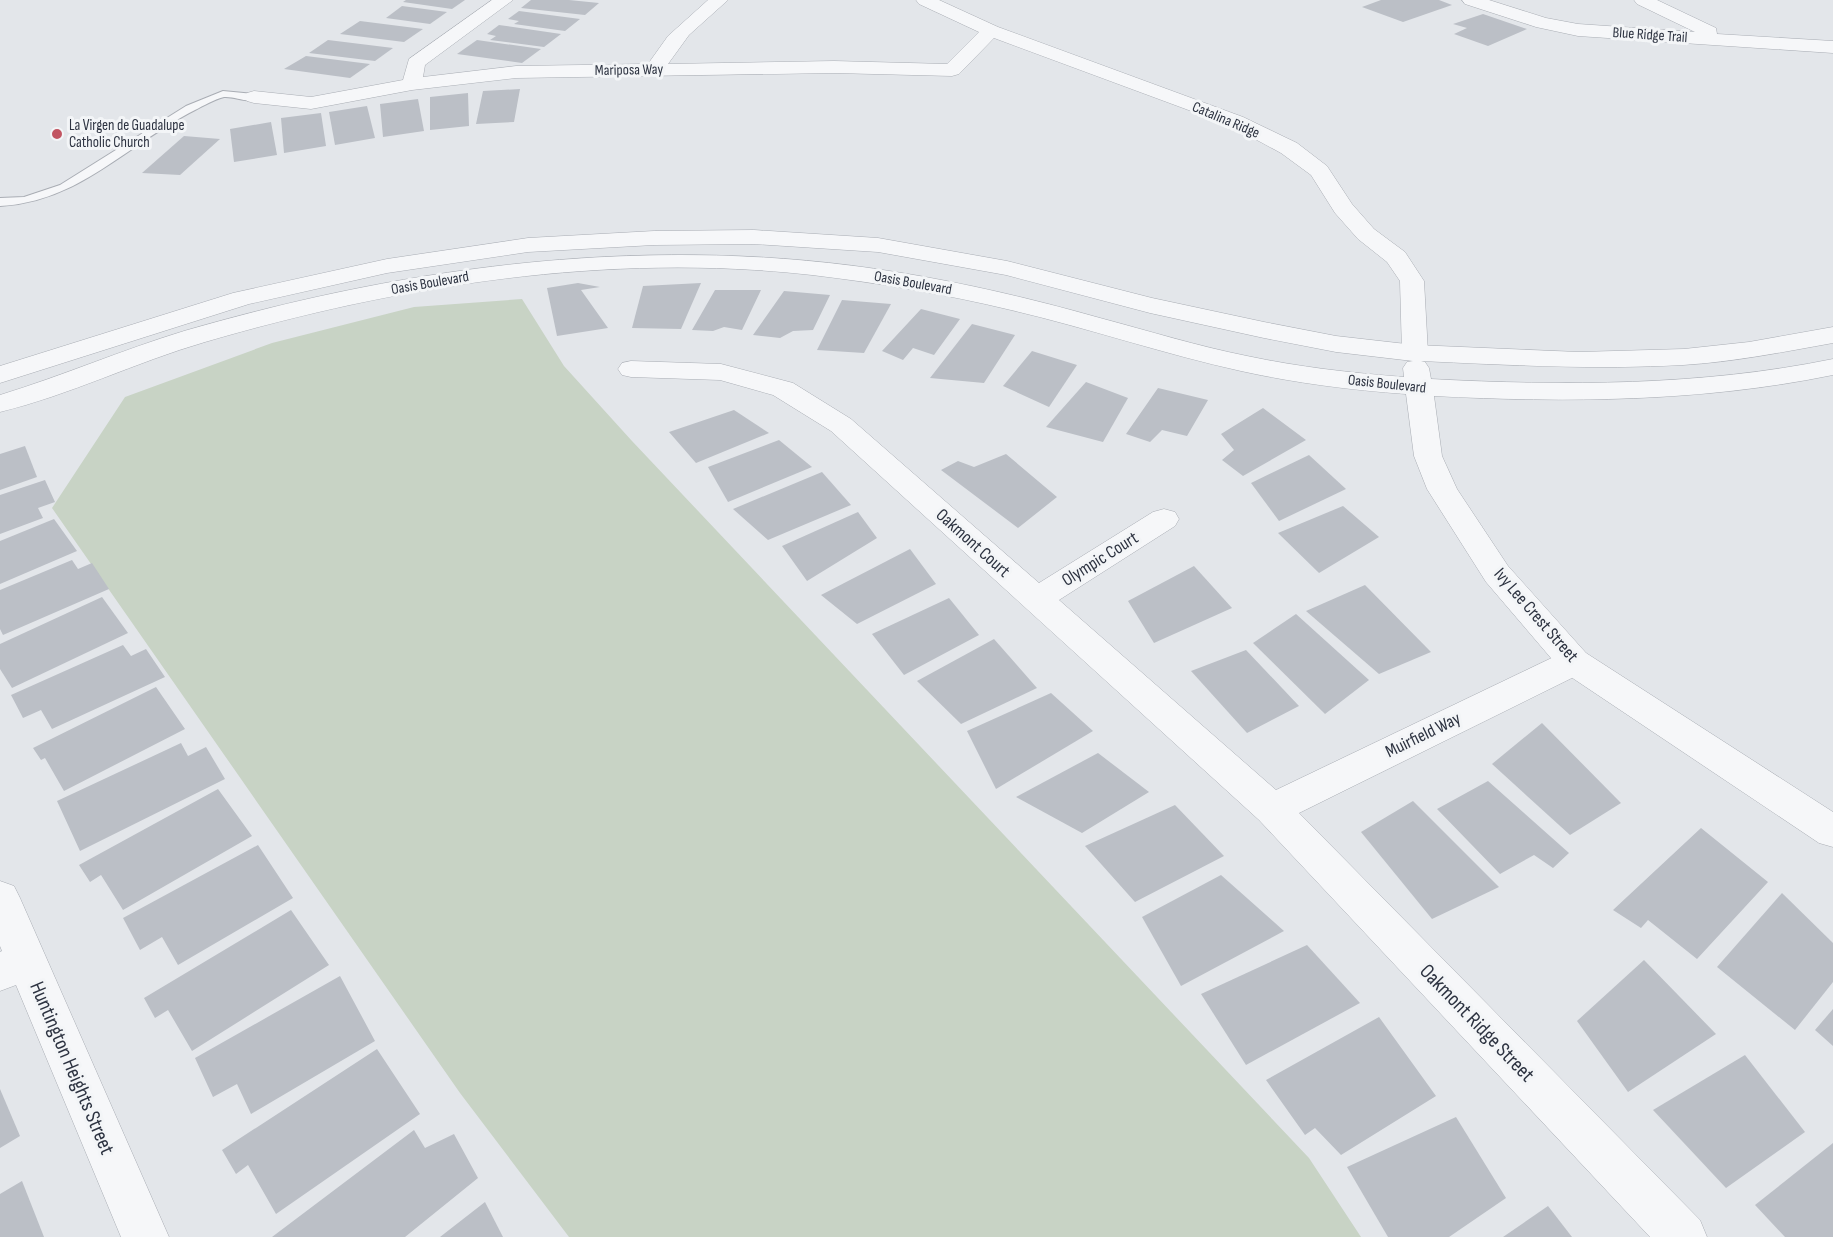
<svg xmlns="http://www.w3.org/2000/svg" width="1833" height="1237" viewBox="0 0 1833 1237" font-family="'Sofia Sans Condensed',sans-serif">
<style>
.green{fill:#c8d3c5}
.building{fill:#bbbfc6}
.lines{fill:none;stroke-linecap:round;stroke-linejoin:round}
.service-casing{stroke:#a9adb4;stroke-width:2}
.minor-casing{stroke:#a9adb4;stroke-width:1}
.tertiary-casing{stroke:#a9adb4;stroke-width:1}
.service{fill:#f6f7f9;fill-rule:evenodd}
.minor{fill:#f6f7f9;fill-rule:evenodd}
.tertiary{fill:#f6f7f9;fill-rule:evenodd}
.poi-dot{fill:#c25562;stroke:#f3f5f7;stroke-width:2}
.labels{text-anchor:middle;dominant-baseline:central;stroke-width:6;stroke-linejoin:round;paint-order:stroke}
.far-street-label{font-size:15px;fill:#2d3341;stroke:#f3f5f7}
.far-poi-label{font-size:15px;fill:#2d3341;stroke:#f3f5f7;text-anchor:start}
.street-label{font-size:18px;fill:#2d3341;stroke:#f3f5f7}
.near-street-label{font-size:21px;fill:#2d3341;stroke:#f3f5f7}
</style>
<rect width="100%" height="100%" fill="#e3e6ea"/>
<path class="green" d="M522,299L564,366L632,441L1309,1158L1361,1237H569L460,1093L52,508L125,397L272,343L414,307Z"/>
<g class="building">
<path d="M406,0H465L452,9L403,2Z"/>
<path d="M531,0H569L599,3L585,15L521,8Z"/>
<path d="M1381,0H1439L1452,5L1403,22L1362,7Z"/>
<path d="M402,6L447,12L430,24L386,18Z"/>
<path d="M519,11L580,19L565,31L514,24L519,21L508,19Z"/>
<path d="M1483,14L1527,29L1488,46L1454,34L1467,28L1453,24Z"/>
<path d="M360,21L423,29L404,42L340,34Z"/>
<path d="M499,25L561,34L544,47L490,40L496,36L487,34Z"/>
<path d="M328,40L393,48L375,61L309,53Z"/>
<path d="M477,40L541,49L522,63L457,54Z"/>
<path d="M306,56L370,64L350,78L284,69Z"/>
<path d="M520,89L514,122L476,124L483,91Z"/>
<path d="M468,93L469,126L430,130V97Z"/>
<path d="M418,99L424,131L383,137L380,104Z"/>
<path d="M367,106L375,138L335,145L329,112Z"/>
<path d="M321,113L326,146L284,153L281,118Z"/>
<path d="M271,122L277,155L234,162L230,129Z"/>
<path d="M184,136L220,139L180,175L142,173Z"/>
<path d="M578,283L600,287L581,290L608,328L557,336L547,288Z"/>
<path d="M701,283L681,329L632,328L643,286Z"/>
<path d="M715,290H761L742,330L724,327L713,331L692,330Z"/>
<path d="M784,291L830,295L813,330L793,331L780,338L753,335Z"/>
<path d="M842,300L891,304L864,353L817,350Z"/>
<path d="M921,309L960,319L934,355L913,348L903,360L882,351Z"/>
<path d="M972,324L1015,335L984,383L930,378Z"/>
<path d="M1032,351L1077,365L1049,407L1003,386Z"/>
<path d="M1086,382L1128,398L1103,442L1046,427Z"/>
<path d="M1158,388L1208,400L1187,436L1162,430L1150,442L1126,434Z"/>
<path d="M1263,408L1306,440L1243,476L1222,460L1234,450L1221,434Z"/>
<path d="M734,410L769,433L696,463L669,432Z"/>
<path d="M779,440L812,467L728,502L708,467Z"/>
<path d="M25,446L37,477L0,490V454Z"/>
<path d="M1006,454L1057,497L1018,528L941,470L958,461L974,467Z"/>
<path d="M1309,455L1346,489L1279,521L1251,483Z"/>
<path d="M822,472L851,505L768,540L733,509Z"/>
<path d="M45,480L55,502L38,508L43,518L0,534V495Z"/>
<path d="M1343,506L1379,537L1319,573L1278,533Z"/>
<path d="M858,512L877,538L807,581L782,546Z"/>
<path d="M54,519L77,551L0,584V541Z"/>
<path d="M910,549L936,584L857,624L821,595Z"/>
<path d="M72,560L78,569L92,563L109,589L3,635L0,629V590Z"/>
<path d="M1194,566L1232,608L1154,643L1128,601Z"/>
<path d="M1365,585L1431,652L1379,674L1306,611Z"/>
<path d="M102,597L128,633L12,688L0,669V644Z"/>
<path d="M949,598L979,635L904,675L872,634Z"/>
<path d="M1296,614L1369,680L1325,714L1253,643Z"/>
<path d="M994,639L1037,688L961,724L917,681Z"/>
<path d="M123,645L131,656L146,649L165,677L52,729L41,710L23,718L11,695Z"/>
<path d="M1246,650L1299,706L1247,733L1191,671Z"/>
<path d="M156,687L185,729L64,791L45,758L41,760L33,748Z"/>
<path d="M1051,693L1093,731L996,789L967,731Z"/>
<path d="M1542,723L1621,803L1570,835L1492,764Z"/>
<path d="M181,743L188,756L206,747L225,779L80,851L57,801Z"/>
<path d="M1098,753L1149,792L1082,833L1016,797Z"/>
<path d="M1488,781L1569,853L1553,868L1534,855L1500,874L1437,809Z"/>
<path d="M218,789L252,836L123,910L101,875L90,882L79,865Z"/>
<path d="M1413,801L1499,887L1432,919L1361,832Z"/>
<path d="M1175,805L1224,856L1135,902L1085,846Z"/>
<path d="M1701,828L1768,882L1697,959L1648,920L1641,928L1613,910Z"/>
<path d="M258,845L293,898L178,965L162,937L140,950L123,918Z"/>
<path d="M1221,875L1284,931L1181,986L1142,917Z"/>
<path d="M1782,893L1833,943V982L1795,1030L1717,967Z"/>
<path d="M291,910L329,965L192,1051L168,1010L155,1018L144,998Z"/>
<path d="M1307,945L1360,1003L1246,1065L1201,994Z"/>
<path d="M1644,960L1716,1034L1628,1092L1577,1021Z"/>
<path d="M340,976L375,1041L251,1114L237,1084L213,1097L195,1058Z"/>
<path d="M1833,1009V1046L1815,1030Z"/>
<path d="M1379,1017L1436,1096L1341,1155L1315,1128L1305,1135L1266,1080Z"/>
<path d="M377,1049L420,1114L276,1214L248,1165L236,1174L222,1150Z"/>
<path d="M1745,1055L1805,1132L1726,1188L1653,1110Z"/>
<path d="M0,1089L20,1136L0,1148Z"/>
<path d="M1456,1117L1506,1198L1449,1237H1388L1347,1167Z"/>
<path d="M414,1130L425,1148L454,1134L478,1178L405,1237H272Z"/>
<path d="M1833,1143V1237H1785L1755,1205Z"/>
<path d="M22,1181L44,1237H0V1194Z"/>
<path d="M485,1202L503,1237H440Z"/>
<path d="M1548,1206L1572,1237H1503Z"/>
</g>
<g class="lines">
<g class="service-casing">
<path id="service" d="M223,91L254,94L259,97C250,105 236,96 224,97C215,99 203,106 195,110C127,144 80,202 0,206V198L24,197L60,185L186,106Z"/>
</g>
<g class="minor-casing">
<g id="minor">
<path d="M492,0H513L425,65L423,77L516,66L648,64L668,36L708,0H728L689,35L668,64L834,61L947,64L979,32L919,4L916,0H939L998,27L1243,117L1297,143L1327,166L1352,204L1374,229L1405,252L1424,281L1428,353L1424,359L1415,361L1406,359L1402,353L1400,281L1387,262L1358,239L1335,213L1311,175L1281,153L1229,125L994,38L959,74L952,76L834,73L516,78L412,90L311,109L254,103L247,101L244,97L247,93L254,91L311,97L403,80L409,59Z"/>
<path d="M1462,0H1489L1546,18L1578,24L1695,32L1637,4L1634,0H1657L1716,28L1717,34L1833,41V53L1578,36L1536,27L1465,4Z"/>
<path d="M631,361L721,364L793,383L851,419L1039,583L1153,512L1164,509L1175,512L1179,519L1175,526L1059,600L1276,790L1562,653L1574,650L1586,653L1591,662L1586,671L1299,813L1700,1220L1707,1237H1650L1259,820L831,431L773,395L720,380L631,377L622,375L618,369L622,363Z"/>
<path d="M0,881L14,886L20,898L169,1237H121L16,985L0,991V952L2,951L0,946Z"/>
</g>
</g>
<g class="tertiary-casing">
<path id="tertiary" d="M754,230L878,238L1007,261L1152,298L1264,322L1336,336L1415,345L1579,352L1684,349L1749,342L1833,327V343C1783,352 1733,362 1683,365C1596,370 1508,365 1421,361L1425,362L1429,368L1431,379C1565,386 1701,386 1833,359V375C1702,402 1566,403 1434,396L1442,456L1457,489L1508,566L1586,653L1833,812V847L1819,843L1562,671L1486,582L1427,489L1414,456L1406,394C1351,390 1295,383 1241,371C1164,354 1088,328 1011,310C945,294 879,283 812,275C609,252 399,285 205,342C136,362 70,395 0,412V395C62,376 122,350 184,331C415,264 657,233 896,272C965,283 1033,299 1100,318C1149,331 1197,346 1247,356C1299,367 1351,373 1404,377L1403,368L1407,362L1413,361L1336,352L1264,338L1150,313L1006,275L878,252L754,244L654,245L528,252L387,273L249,304L0,383V366L233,293L387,259L528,238L654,231Z"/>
</g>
<use href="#service" class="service"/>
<use href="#minor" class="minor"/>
<use href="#tertiary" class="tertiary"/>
</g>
<circle class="poi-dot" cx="57" cy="134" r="6"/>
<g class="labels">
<g class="far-street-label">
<text transform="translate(1650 35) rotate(4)">Blue Ridge Trail</text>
<text transform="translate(629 70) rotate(-1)">Mariposa Way</text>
<text transform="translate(1226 120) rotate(23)">Catalina Ridge</text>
<text transform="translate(430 283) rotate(-10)">Oasis Boulevard</text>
<text transform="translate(913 283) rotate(10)">Oasis Boulevard</text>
<text transform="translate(1387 384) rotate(6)">Oasis Boulevard</text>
</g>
<g class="far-poi-label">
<text x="69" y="125">La Virgen de Guadalupe<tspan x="69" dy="17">Catholic Church</tspan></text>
</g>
<g class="street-label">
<text transform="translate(973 543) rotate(42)">Oakmont Court</text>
<text transform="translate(1100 559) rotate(-32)">Olympic Court</text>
<text transform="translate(1536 615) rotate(49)">Ivy Lee Crest Street</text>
<text transform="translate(1423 735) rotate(-26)">Muirfield Way</text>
</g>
<g class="near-street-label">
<text transform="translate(1477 1023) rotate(46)">Oakmont Ridge Street</text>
<text transform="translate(72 1068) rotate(67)">Huntington Heights Street</text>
</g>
</g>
</svg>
